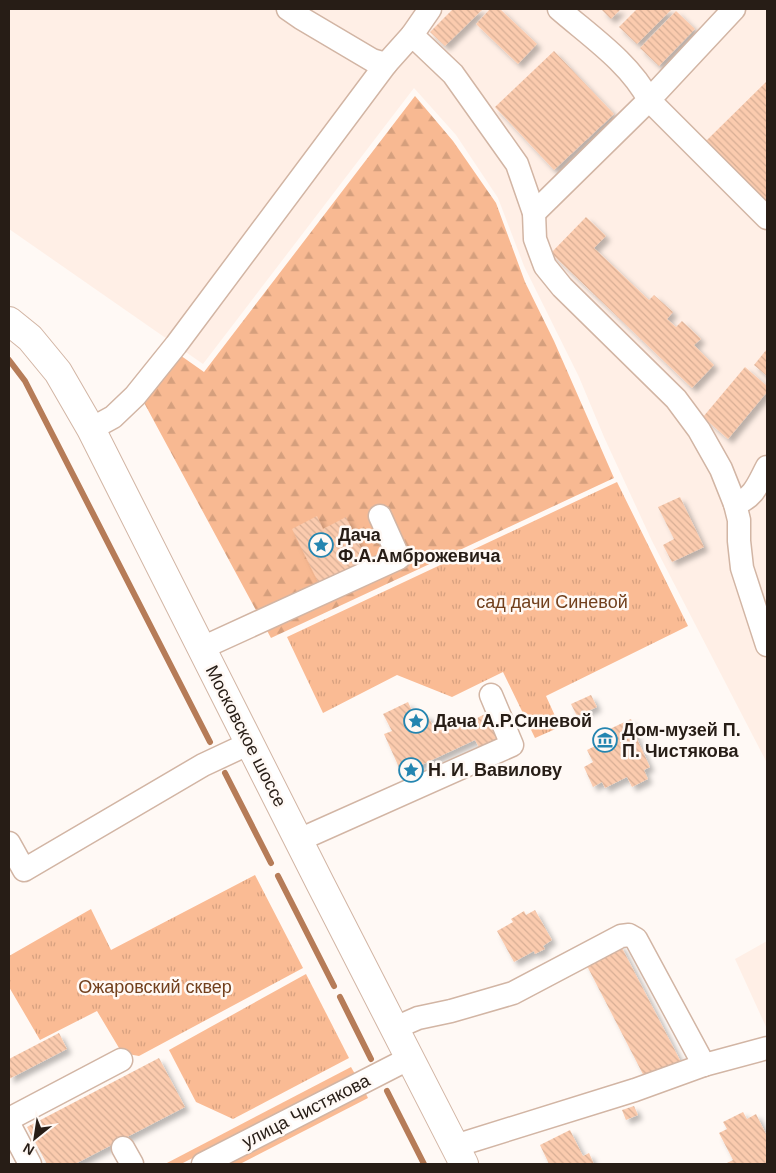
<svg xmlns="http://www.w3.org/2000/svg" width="776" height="1173" viewBox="0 0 776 1173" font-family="Helvetica,sans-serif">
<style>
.built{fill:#ffefe6}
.grass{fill:#fabb94}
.forest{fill:url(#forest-firs)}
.park{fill:url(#park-tufts)}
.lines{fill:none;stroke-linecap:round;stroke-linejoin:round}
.stream{stroke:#b67c58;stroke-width:6}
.building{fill:url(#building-back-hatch);filter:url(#shadow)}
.minor-casing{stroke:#d2b5a4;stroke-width:25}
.major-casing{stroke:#d2b5a4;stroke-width:30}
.minor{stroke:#fff;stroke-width:22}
.major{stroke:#fff;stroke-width:28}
.labels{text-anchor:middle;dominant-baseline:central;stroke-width:5;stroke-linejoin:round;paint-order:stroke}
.poi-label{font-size:18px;font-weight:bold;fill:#271d16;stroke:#fff9f5;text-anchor:start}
.park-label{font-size:18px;fill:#72401d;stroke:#fff9f5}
.street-label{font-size:18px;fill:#271d16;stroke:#fff9f5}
</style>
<defs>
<pattern id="forest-firs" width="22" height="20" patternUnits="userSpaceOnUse" patternTransform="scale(1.25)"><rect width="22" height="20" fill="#f8b992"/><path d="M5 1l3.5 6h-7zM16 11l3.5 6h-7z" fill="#d59f7d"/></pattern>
<pattern id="park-tufts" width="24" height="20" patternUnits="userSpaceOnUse" patternTransform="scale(1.25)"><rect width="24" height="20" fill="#fabb94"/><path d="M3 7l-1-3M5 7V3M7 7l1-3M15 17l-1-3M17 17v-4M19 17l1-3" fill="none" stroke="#d6a07f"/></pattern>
<pattern id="building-back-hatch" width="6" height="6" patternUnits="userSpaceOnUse" patternTransform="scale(1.25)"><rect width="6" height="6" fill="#fbcbae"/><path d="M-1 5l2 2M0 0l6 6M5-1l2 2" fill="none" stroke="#d7ae95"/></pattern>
<filter id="shadow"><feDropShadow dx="4.5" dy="4.5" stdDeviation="2.5" flood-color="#0004"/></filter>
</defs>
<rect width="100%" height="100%" fill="#fff9f5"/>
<g class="built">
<path d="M9,9H767V763L652,541L604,437L579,377L524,266L498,198L456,135L414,88L203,364L9,229Z"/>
<path d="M767,941V1029L735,959Z"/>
</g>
<g class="grass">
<path d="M351,1067L355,1074L181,1164H165Z"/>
<path d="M365,1092L368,1098L240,1164H225Z"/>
</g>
<path class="forest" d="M415,96L453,141L496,203L525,282L554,341L614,478L271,638L141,397L177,353L204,372Z"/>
<g class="park">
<path d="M617,482L688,626L546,696L560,727L535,738L503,672L452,697L397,675L323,713L287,637Z"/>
<path d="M255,875L303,968L139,1056L122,1053L97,1011L40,1040L9,987V956L91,909L111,950Z"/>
<path d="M306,974L349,1058L233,1119L196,1102L169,1050Z"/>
</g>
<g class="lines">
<g class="stream">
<path d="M9,360L25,381L210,742"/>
<path d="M225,773L271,863"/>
<path d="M278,876L334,986"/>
<path d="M340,997L371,1059"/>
<path d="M387,1091L424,1164"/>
</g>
</g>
<g class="building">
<path d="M453,9H483L445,46L430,32Z"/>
<path d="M490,9H500L537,44L518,64L476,24Z"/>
<path d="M601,9H621L611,19Z"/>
<path d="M637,9H672L637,44L619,27Z"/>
<path d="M676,11L695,29L659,66L640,48Z"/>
<path d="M554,51L614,114L554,170L495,107Z"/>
<path d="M767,81V204L706,141Z"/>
<path d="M586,217L606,236L594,248L649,300L654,295L673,312L667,319L676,327L682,321L701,339L694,345L714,365L692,388L551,253Z"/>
<path d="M767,349V376L754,365Z"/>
<path d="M745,367L767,386V392L728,439L703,417Z"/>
<path d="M680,497L704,547L672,562L663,545L674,539L658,507Z"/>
<path d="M317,516L323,529L346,517L367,561L319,584L292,529Z"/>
<path d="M591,695L597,707L577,716L571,704Z"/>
<path d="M408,702L416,719L427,714L436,732L465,719L467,723L491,711L504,738L480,749L475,740L402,774L384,734L392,731L383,714Z"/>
<path d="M631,719L637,731L634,732L650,767L644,770L648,779L632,787L627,777L605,788L602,782L593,787L584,767L593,762L587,750L601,743L597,735Z"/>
<path d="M535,910L552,940L543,946L545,949L535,954L534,951L514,962L497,931L513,922L511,919L524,911L526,915Z"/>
<path d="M620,944L682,1064L647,1082L585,962Z"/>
<path d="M59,1033L67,1049L9,1079V1059Z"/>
<path d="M159,1058L185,1107L75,1164H47L27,1127Z"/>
<path d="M634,1106L638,1115L626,1120L622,1110Z"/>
<path d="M743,1112L747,1119L756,1114L767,1136V1164H725L733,1160L719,1133L727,1129L723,1122Z"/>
<path d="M570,1130L583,1156L589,1153L594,1164H549L540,1145Z"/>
</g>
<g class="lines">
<g class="minor-casing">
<g id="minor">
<path d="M288,9L301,18L372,60L386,64"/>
<path d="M734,9L649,100L767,218"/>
<path d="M412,35L430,9"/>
<path d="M534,213L649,100C630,63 590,36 559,9"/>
<path d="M91,429L113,417L135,396L176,345L386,64L412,35L453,74L517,164L534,213L535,239L545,266L562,287L676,399L699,430L721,469L735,504L739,520V541L742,568L767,645"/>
<path d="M735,504C754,498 758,484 767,467"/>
<path d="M202,648L399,558L380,516"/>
<path d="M299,840L512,745L491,695"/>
<path d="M9,843L24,870L203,765L250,743"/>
<path d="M395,1028L418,1018L451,1011L513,993L621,936L629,935L636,939L704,1065"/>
<path d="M9,1119L121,1060"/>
<path d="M9,1124L30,1164"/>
<path d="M455,1146L635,1090L704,1065L767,1048"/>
<path d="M123,1148L132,1164"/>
<path d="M203,1164L410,1058"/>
</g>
</g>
<g class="major-casing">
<path id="major" d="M9,321L30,338L58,372L91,429L320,883L464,1164"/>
</g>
<use href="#minor" class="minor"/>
<use href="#major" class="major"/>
</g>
<defs>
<g id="sight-ring" transform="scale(1.25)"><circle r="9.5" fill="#fff9f5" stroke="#2485b0" stroke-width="1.5"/><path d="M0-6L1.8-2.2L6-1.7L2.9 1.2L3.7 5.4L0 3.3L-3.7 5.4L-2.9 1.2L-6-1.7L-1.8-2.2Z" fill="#2485b0"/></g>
<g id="museum-ring" transform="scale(1.25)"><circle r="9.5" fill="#fff9f5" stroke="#2485b0" stroke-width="1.5"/><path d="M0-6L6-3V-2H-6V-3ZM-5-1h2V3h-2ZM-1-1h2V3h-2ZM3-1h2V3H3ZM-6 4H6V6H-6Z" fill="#2485b0"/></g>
</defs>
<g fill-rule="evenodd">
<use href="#sight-ring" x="321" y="545"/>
<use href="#sight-ring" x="416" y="721"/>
<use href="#museum-ring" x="605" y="740"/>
<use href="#sight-ring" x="411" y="770"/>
</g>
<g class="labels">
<g class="poi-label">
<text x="338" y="535">Дача<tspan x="338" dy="21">Ф.А.Амброжевича</tspan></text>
<text x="434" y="721">Дача А.Р.Синевой</text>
<text x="622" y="730">Дом-музей П.<tspan x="622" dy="21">П. Чистякова</tspan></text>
<text x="428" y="770">Н. И. Вавилову</text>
</g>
<g class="park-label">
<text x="552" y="602">сад дачи Синевой</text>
<text x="155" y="987">Ожаровский сквер</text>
</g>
<g class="street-label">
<text transform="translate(246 736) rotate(63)">Московское шоссе</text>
<text transform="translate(306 1111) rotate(-27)">улица Чистякова</text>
</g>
</g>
<rect width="776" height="1173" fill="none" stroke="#271d16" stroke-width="20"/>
<g transform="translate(35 1138) rotate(210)" stroke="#fff9f5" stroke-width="4" paint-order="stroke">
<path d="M0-4L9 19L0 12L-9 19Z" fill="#271d16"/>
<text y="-8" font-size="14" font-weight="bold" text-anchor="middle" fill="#271d16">N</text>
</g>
</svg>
